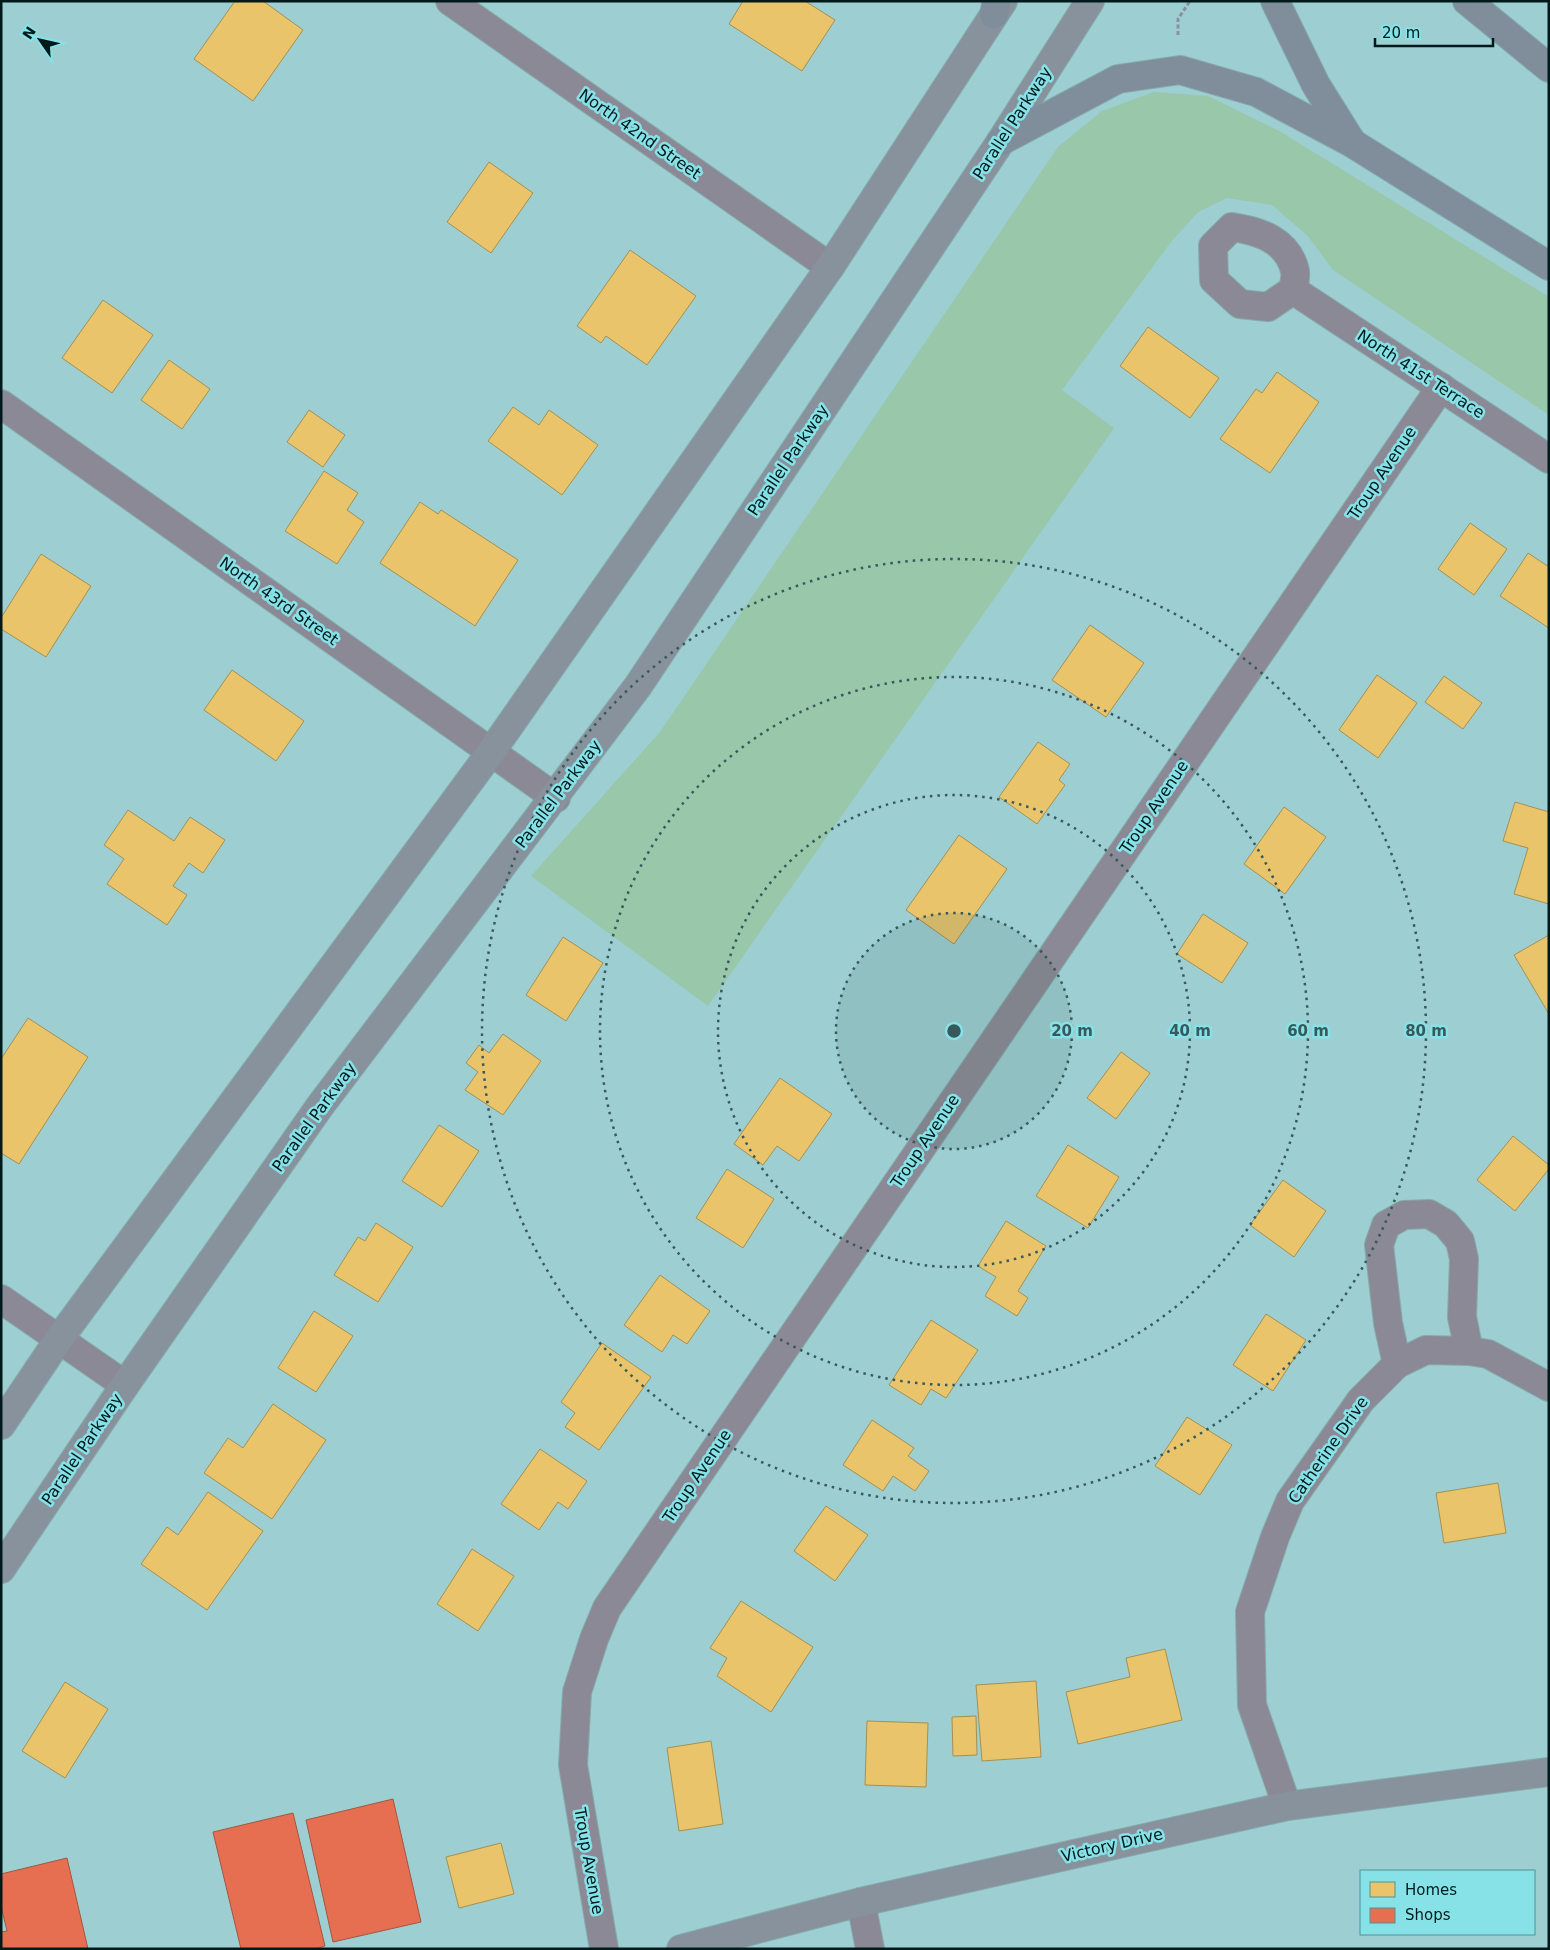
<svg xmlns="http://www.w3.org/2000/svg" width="1550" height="1950" viewBox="0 0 1550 1950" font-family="'DejaVu Sans',sans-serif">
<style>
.green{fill:#98c7aa}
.homes{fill:#e9c46a;stroke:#a39153}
.shops{fill:#e76f51;stroke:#a25641}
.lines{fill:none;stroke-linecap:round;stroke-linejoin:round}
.street-casing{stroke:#85aaac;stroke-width:30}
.secondary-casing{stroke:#85aaac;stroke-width:30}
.highway-casing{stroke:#85aaac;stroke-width:30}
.path{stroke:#89929a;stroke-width:3;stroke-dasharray:4 2.5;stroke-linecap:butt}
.street{stroke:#8b8995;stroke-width:28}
.secondary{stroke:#87929d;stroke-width:28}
.highway{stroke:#7f8e9a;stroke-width:28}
.ring{fill:none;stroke:#37595b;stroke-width:2.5;stroke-dasharray:2.5 5}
.labels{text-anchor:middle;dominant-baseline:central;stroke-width:5;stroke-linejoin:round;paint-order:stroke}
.street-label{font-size:16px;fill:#001a1c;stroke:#87e2e7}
.centre{fill:#37595b;stroke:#87e2e7;stroke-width:2.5}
.ring-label{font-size:15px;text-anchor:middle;font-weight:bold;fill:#37595b;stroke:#87e2e7;stroke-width:5;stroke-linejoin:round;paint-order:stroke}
</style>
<rect width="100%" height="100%" fill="#9dced1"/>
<path class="green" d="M1154,92L1208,96L1281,132L1549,297V415L1333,270L1307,235L1272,205L1227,198L1198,212L1171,242L1062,390L1114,428L708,1006L531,876L660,732L1058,147L1102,111Z"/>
<g class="homes">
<path d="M235,1H263L303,30L253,101L194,59Z"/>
<path d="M743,1H805L835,20L802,71L729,24Z"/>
<path d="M489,162L533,193L491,253L447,222Z"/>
<path d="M630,250L696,296L647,365L606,336L601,343L577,326Z"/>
<path d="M103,300L153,335L112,393L62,358Z"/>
<path d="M1148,327L1219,378L1190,418L1120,366Z"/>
<path d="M169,360L210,389L182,429L141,400Z"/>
<path d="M1277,372L1319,402L1270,473L1220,439L1256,389L1262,393Z"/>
<path d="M513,407L539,425L549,410L598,445L562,495L488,441Z"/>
<path d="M309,410L345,435L323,467L287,442Z"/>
<path d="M324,471L358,493L347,510L364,522L337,564L285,531Z"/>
<path d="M420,502L438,514L441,510L518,560L475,626L380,563Z"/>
<path d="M1470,523L1507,549L1474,595L1438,569Z"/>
<path d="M1528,553L1549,567V628L1500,596Z"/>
<path d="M41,554L91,586L46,657L1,629V618Z"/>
<path d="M1090,625L1144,663L1106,717L1052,680Z"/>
<path d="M232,670L304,721L276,761L204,710Z"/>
<path d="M1377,675L1417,703L1378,758L1339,730Z"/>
<path d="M1444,676L1482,703L1463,729L1425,702Z"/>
<path d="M1038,742L1070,764L1059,780L1065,785L1037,824L999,797Z"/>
<path d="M1515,802L1549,812V904L1514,894L1528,848L1503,841Z"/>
<path d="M1284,807L1326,837L1285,894L1244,864Z"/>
<path d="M128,810L174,841L190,817L225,840L203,873L189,863L173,886L187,895L167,925L107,884L124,859L104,845Z"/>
<path d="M959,835L1007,869L954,944L906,910Z"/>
<path d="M1203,914L1248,943L1222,983L1177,954Z"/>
<path d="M1549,935V1014L1514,955Z"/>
<path d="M563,937L603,963L566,1021L526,995Z"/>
<path d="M28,1018L88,1057L19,1164L1,1153V1059Z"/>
<path d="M503,1034L541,1061L503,1115L465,1090L478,1072L466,1063L479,1045L489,1053Z"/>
<path d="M1121,1052L1150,1073L1116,1119L1087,1098Z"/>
<path d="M780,1078L832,1114L799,1161L777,1146L763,1165L734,1144Z"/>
<path d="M439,1125L479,1151L442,1207L402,1181Z"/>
<path d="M1513,1136L1549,1165V1169L1515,1211L1477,1180Z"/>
<path d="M1068,1145L1119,1177L1088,1228L1036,1196Z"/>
<path d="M727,1169L774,1199L743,1248L696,1218Z"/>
<path d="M1283,1180L1326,1211L1294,1257L1250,1225Z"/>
<path d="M1006,1221L1046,1246L1018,1291L1028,1298L1017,1316L985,1296L996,1277L978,1266Z"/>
<path d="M376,1223L413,1247L378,1302L334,1275L358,1237L365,1241Z"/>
<path d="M660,1275L710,1311L687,1344L673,1335L662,1352L624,1325Z"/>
<path d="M314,1311L353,1336L316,1392L278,1368Z"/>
<path d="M1266,1314L1306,1340L1273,1391L1233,1365Z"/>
<path d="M931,1320L978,1350L946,1398L931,1389L921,1405L889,1385Z"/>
<path d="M602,1343L651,1377L599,1450L565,1427L575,1413L561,1402Z"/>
<path d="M273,1404L326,1440L272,1519L204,1473L228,1438L243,1448Z"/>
<path d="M1187,1417L1232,1445L1200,1495L1155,1466Z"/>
<path d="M872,1420L914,1448L908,1456L929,1471L915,1491L893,1476L883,1491L843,1465Z"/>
<path d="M540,1449L587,1481L568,1509L558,1502L539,1530L501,1504Z"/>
<path d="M1498,1483L1506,1533L1444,1543L1436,1493Z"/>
<path d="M208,1492L263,1531L207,1610L141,1564L167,1527L178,1535Z"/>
<path d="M826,1506L868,1535L835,1581L794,1551Z"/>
<path d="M472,1549L514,1576L478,1631L437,1604Z"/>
<path d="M741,1601L813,1647L771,1712L717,1676L727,1658L710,1648Z"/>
<path d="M1165,1649L1182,1720L1078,1744L1066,1692L1130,1677L1126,1658Z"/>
<path d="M1036,1681L1041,1757L982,1761L976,1685Z"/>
<path d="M65,1682L108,1709L65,1778L22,1751Z"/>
<path d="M976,1716L977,1755L953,1756L952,1717Z"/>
<path d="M867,1721L928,1723L926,1787L865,1785Z"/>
<path d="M711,1741L723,1824L679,1831L667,1748Z"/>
<path d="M501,1843L514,1894L459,1908L446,1857Z"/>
</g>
<g class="shops">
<path d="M393,1799L421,1922L333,1942L306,1820Z"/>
<path d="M293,1813L325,1946L315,1949H241L213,1832Z"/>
<path d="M67,1858L88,1949H1V1932L7,1931L1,1906V1874Z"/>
</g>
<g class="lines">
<g class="street-casing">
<g id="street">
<path d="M450,1L830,267"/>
<path d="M1232,227C1259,231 1288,240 1295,271C1296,277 1294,285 1293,290L1268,307L1240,304L1214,280L1213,246Z"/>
<path d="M1293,290L1549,459"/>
<path d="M1,404L556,798"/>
<path d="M1,1299L125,1385"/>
<path d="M1397,1364L1388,1323L1379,1245L1386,1225L1404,1215L1429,1214L1446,1224L1460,1241L1464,1259L1462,1317L1469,1351"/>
<path d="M1287,1806L1252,1705L1250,1612L1275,1537L1290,1501L1361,1400L1397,1364L1426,1350L1469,1351L1488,1354L1549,1387"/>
<path d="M861,1902L870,1949"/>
<path d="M604,1949L573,1765L577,1692L594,1639L607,1608L1441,387"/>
</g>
</g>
<g class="secondary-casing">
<g id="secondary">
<path d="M1,1425L59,1339L491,752L830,267L1003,1"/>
<path d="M1,1569L125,1385L320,1106L638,686L1001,141L1090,1"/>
<path d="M681,1949L861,1902L1287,1806L1549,1772"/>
</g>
</g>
<g class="highway-casing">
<g id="highway">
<path d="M1275,1L1316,85L1351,141"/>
<path d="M1467,1L1549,68"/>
<path d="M994,14L997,1"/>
<path d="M1001,141L1118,79L1180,70L1256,92L1352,143L1549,266"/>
</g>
</g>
<path class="path" d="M1178,35V19L1190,1"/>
<use href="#street" class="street"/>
<use href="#secondary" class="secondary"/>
<use href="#highway" class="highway"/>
</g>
<circle cx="954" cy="1031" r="118" fill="#37595b" fill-opacity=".12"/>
<g class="ring">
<circle cx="954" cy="1031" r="118"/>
<circle cx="954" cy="1031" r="236"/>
<circle cx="954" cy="1031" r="354"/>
<circle cx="954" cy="1031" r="472"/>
</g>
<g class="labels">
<g class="street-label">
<text transform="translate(1012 123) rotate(-57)">Parallel Parkway</text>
<text transform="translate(640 134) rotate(35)">North 42nd Street</text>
<text transform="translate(1421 374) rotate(33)">North 41st Terrace</text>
<text transform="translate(788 460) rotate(-56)">Parallel Parkway</text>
<text transform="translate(1382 473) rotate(-56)">Troup Avenue</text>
<text transform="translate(279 601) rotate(35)">North 43rd Street</text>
<text transform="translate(558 794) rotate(-53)">Parallel Parkway</text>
<text transform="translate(1154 807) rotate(-56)">Troup Avenue</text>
<text transform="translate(314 1117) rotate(-54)">Parallel Parkway</text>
<text transform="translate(925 1141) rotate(-56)">Troup Avenue</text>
<text transform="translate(82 1449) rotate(-56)">Parallel Parkway</text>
<text transform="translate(1328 1450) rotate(-55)">Catherine Drive</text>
<text transform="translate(697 1476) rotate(-56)">Troup Avenue</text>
<text transform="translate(1112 1845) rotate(-13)">Victory Drive</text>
<text transform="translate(589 1861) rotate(80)">Troup Avenue</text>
</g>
</g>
<circle cx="954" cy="1031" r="8" class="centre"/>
<g class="ring-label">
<text x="1072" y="1036">20 m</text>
<text x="1190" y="1036">40 m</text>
<text x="1308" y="1036">60 m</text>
<text x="1426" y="1036">80 m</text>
</g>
<rect width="1550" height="1950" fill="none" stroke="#001a1c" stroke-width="5"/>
<rect x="1360" y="1870" width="175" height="65" fill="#87e2e7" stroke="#519296"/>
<rect x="1370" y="1882" width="25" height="15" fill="#e9c46a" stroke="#519296"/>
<text x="1405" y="1895" font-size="15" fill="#001a1c">Homes</text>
<rect x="1370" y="1908" width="25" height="15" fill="#e76f51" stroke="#519296"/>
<text x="1405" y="1920" font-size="15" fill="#001a1c">Shops</text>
<g transform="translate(40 40) rotate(304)" stroke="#87e2e7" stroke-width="4" paint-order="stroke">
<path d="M0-4L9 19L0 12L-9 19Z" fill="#001a1c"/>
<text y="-8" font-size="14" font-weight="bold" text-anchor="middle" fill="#001a1c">N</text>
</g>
<path d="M1375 38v8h118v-8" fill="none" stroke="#001a1c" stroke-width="2.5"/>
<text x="1382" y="38" font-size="15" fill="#001a1c" stroke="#87e2e7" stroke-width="4" paint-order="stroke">20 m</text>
</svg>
